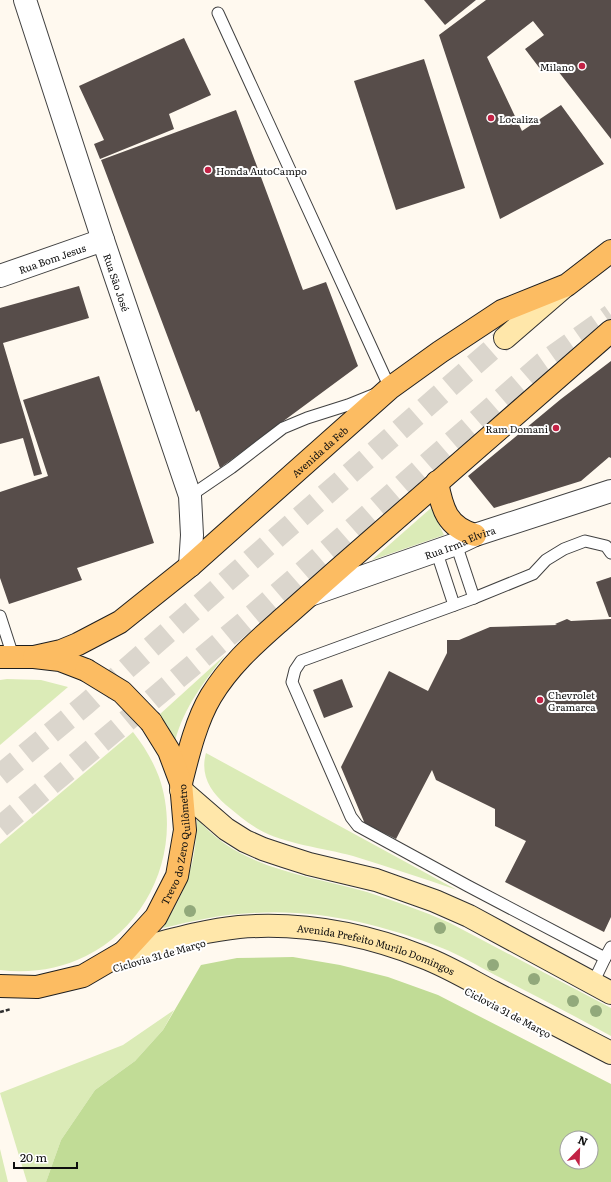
<svg xmlns="http://www.w3.org/2000/svg" width="611" height="1182" viewBox="0 0 611 1182" font-family="Literata,serif">
<style>
.green{fill:#dbebb7}
.forest{fill:#c1dc96;fill-rule:evenodd}
.building{fill:#574d4a}
.lines{fill:none;stroke-linecap:round;stroke-linejoin:round}
.secondary-tunnel{stroke:#dbd6cd;stroke-width:22;stroke-dasharray:22 11;stroke-linecap:butt}
.service-casing{stroke:#414141;stroke-width:13}
.minor-casing{stroke:#414141;stroke-width:24}
.secondary-casing{stroke:#303030;stroke-width:24}
.primary-casing{stroke:#1f1f1f;stroke-width:24}
.path{stroke:#303030;stroke-width:2.5;stroke-dasharray:4 2;stroke-linecap:butt}
.service{stroke:#fff;stroke-width:11}
.minor{stroke:#fff;stroke-width:22}
.secondary{stroke:#ffe7aa;stroke-width:22}
.primary{stroke:#fcbc62;stroke-width:22}
.primary-bridge-casing{stroke:#1f1f1f;stroke-width:24;stroke-linecap:butt}
.primary-bridge{stroke:#fcbc62;stroke-width:22}
.tree{fill:#92a97b}
.poi-dot{fill:#c22245;stroke:#fff;stroke-width:1.5}
.labels{text-anchor:middle;dominant-baseline:central;stroke-width:4;stroke-linejoin:round;paint-order:stroke}
.poi-label{font-size:10px;fill:#0e0e0e;stroke:#fff;text-anchor:start}
.street-label{font-size:10px;fill:#0e0e0e;stroke:#fff}
</style>
<rect width="100%" height="100%" fill="#fff9ef"/>
<g class="green">
<path d="M431,508L444,535L372,560Z"/>
<path d="M225,655C204,682 184,707 175,741L167,725L159,715Z"/>
<path d="M7,679L41,680L68,687L0,745V680Z"/>
<path d="M133,732C144,746 153,761 159,777C183,846 151,924 86,956C60,969 29,974 0,970V844Z"/>
<path d="M206,753L457,890C423,878 388,867 353,856C324,848 284,844 258,829C246,822 236,813 226,805C210,791 200,775 206,753Z"/>
<path d="M197,818C238,869 308,875 367,892C395,901 423,911 450,923L611,1008V1036C573,1015 534,995 495,975C478,966 460,955 442,948C381,924 318,909 253,913C222,914 193,921 163,928C187,888 196,865 197,818Z"/>
<path d="M174,1010L163,1030L135,1061L95,1090L61,1140L46,1182H27L0,1093L123,1045Z"/>
<path d="M0,1149L8,1182H0Z"/>
</g>
<path class="forest" d="M293,957L340,965L388,977L438,995L611,1084V1182H46L61,1140L95,1090L135,1061L163,1030L201,965L237,958ZM567,1138H591V1162H567Z"/>
<g class="building">
<path d="M424,0H476L445,25Z"/>
<path d="M486,0H611V139L551,62L541,70L525,49L544,35L533,21L487,57L522,131L561,105L604,164L500,219L439,35Z"/>
<path d="M184,38L211,95L169,114L174,129L100,159L94,144L104,140L79,86Z"/>
<path d="M424,59L465,188L396,210L354,81Z"/>
<path d="M236,110L303,290L326,282L358,366L220,468L199,410L196,412L101,160Z"/>
<path d="M79,286L89,318L3,343L42,474L34,476L23,438L0,444V308Z"/>
<path d="M611,361V458L609,457L581,481L494,508L468,476L561,399Z"/>
<path d="M99,376L154,543L77,568L82,580L9,604L0,578V492L48,476L23,400Z"/>
<path d="M611,577V617H609L596,582Z"/>
<path d="M567,619L571,621L611,619V917L604,932L505,882L526,841L495,826V809L436,780L432,770L396,839L365,824L341,767L389,671L428,691L447,653V640H459L490,627L557,625L555,624Z"/>
<path d="M342,679L353,707L324,718L313,690Z"/>
</g>
<g class="lines">
<g class="secondary-tunnel">
<path d="M0,775L86,704L505,338"/>
<path d="M0,827L253,615L543,363L611,315"/>
</g>
<g class="service-casing">
<g id="service">
<path d="M190,496L231,468L283,428L307,418L348,405L390,388L218,13"/>
<path d="M456,544L474,598"/>
<path d="M436,550L454,605"/>
<path d="M611,553L606,546L585,541L564,549L546,560L533,574L474,598L301,661L295,670L292,682L351,817L358,826L468,886L605,958L611,947"/>
<path d="M0,616L13,656"/>
<path d="M593,983L605,958"/>
</g>
</g>
<g class="minor-casing">
<g id="minor">
<path id="s1" d="M25,0L103,240L190,496L192,535L190,566"/>
<path id="s2" d="M0,276L103,240"/>
<path id="s3" d="M310,595L456,544L475,535L611,491"/>
</g>
</g>
<g class="secondary-casing">
<g id="secondary">
<path d="M505,338L564,287"/>
<path d="M181,790L226,829L245,841L263,849L284,856L309,864L376,880L435,901L469,916L611,993"/>
<path id="s4" d="M124,952C162,943 200,931 239,927C302,922 365,934 423,957C447,966 470,980 493,992C532,1012 572,1033 611,1053"/>
</g>
</g>
<g class="primary-casing">
<g id="primary">
<path d="M437,482C442,509 447,527 475,535"/>
<path d="M0,657H34L60,660L86,670"/>
<path id="s5" d="M34,657L61,651L78,644L120,622L190,566L390,388L440,352L502,311L567,285L611,251"/>
<path d="M181,783C188,755 196,721 211,696C230,665 253,645 280,621C303,601 326,580 349,560C436,483 524,408 611,331"/>
<path id="s6" d="M0,986L37,987L83,976L124,952L156,917L177,876L185,830L181,783L169,751L151,722"/>
</g>
</g>
<path class="path" d="M0,1012L11,1009"/>
<use href="#service" class="service"/>
<use href="#minor" class="minor"/>
<use href="#secondary" class="secondary"/>
<use href="#primary" class="primary"/>
<g class="primary-bridge-casing">
<path id="primary-bridge" d="M86,670L122,692L151,722"/>
</g>
<use href="#primary-bridge" class="primary-bridge"/>
</g>
<g class="tree">
<circle cx="190" cy="911" r="6"/>
<circle cx="440" cy="928" r="6"/>
<circle cx="493" cy="965" r="6"/>
<circle cx="534" cy="979" r="6"/>
<circle cx="573" cy="1001" r="6"/>
<circle cx="596" cy="1011" r="6"/>
</g>
<g class="poi-dot">
<circle cx="582" cy="66" r="4"/>
<circle cx="491" cy="118" r="4"/>
<circle cx="208" cy="170" r="4"/>
<circle cx="556" cy="428" r="4"/>
<circle cx="540" cy="700" r="4"/>
</g>
<g class="labels">
<g class="poi-label">
<text x="574" y="66" text-anchor="end">Milano</text>
<text x="499" y="118">Localiza</text>
<text x="216" y="170">Honda AutoCampo</text>
<text x="548" y="428" text-anchor="end">Ram Domani</text>
<text x="548" y="694">Chevrolet<tspan x="548" dy="12">Gramarca</tspan></text>
</g>
<g class="street-label">
<text stroke="none"><textPath href="#s2" startOffset="55">Rua Bom Jesus</textPath></text>
<text stroke="none"><textPath href="#s1" startOffset="297">Rua São José</textPath></text>
<text stroke="none"><textPath href="#s5" startOffset="356">Avenida da Feb</textPath></text>
<text stroke="none"><textPath href="#s3" startOffset="159">Rua Irma Elvira</textPath></text>
<text stroke="none"><textPath href="#s6" startOffset="256">Trevo do Zero Quilômetro</textPath></text>
<text stroke="none"><textPath href="#s4" startOffset="258">Avenida Prefeito Murilo Domingos</textPath></text>
<text transform="translate(159 955) rotate(-16)">Ciclovia 31 de Março</text>
<text transform="translate(508 1012) rotate(28)">Ciclovia 31 de Março</text>
</g>
</g>
<g transform="translate(579 1150) rotate(23)"><circle r="19" fill="#ffffff" stroke="#9f9f9f"/>
<path d="M0-3L7 15L0 10L-7 15Z" fill="#c22245"/>
<text y="-6" font-size="11" font-weight="bold" text-anchor="middle" fill="#0e0e0e">N</text>
</g>
<path d="M14 1162v6h63v-6" fill="none" stroke="#0e0e0e" stroke-width="2"/>
<text x="20" y="1162" font-size="12" fill="#0e0e0e" stroke="#ffffff" stroke-width="3" paint-order="stroke">20 m</text>
</svg>
